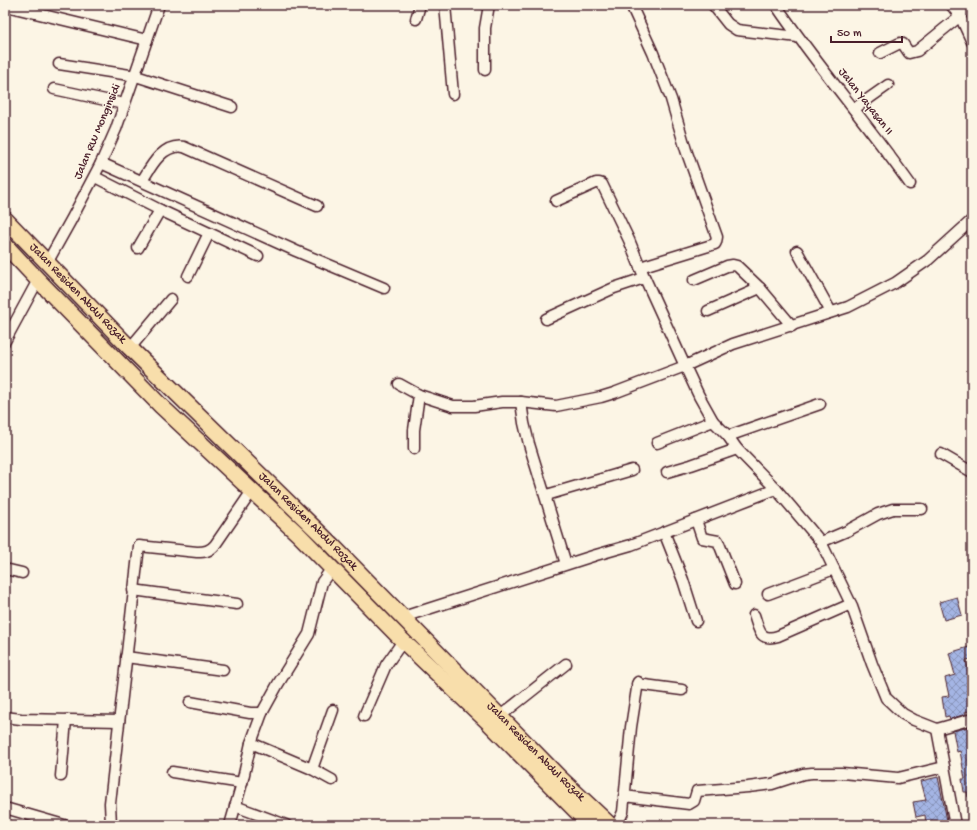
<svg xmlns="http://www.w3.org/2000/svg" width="977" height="830" viewBox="0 0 977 830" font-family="'Gochi Hand',sans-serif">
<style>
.building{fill:url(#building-cross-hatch);stroke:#4a1f2b}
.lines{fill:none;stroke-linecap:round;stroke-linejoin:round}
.minor-casing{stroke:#4a1f2b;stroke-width:13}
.highway-casing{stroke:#4a1f2b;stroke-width:18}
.minor{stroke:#fcf5e5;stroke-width:10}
.highway{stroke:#f8deab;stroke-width:15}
.labels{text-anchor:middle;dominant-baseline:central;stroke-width:3;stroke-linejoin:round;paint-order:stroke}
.street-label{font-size:12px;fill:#4a1f2b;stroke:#fcf5e5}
</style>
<defs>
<pattern id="building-cross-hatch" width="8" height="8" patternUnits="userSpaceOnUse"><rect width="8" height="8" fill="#a4b5e4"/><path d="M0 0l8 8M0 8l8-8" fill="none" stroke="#8893b9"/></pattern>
</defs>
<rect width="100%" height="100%" fill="#fcf5e5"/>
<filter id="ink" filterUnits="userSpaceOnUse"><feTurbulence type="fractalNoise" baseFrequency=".025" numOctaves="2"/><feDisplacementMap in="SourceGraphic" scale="8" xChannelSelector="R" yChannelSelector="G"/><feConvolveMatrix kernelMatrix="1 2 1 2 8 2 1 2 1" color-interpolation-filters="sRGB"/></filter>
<g filter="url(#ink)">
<g class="building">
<path d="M957,597L962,615L944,620L939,602Z"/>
<path d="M972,646V659L966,660L972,685V710L965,712L966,714L950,719L949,716L945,717L942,697L949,696L945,678L955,675L949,653Z"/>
<path d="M969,727L972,740V796L968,797L967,792H964L962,779H965L960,751L957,752L953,731Z"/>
<path d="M938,777L948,825H926L925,815L916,817L913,802L926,800L921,781Z"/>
</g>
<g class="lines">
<g class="minor-casing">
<g id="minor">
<path d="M445,5L453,94"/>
<path d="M631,5L653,53L671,99L686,150L717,237L716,242L715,244L640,267"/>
<path d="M713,5L728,24L737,30L798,37"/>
<path d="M776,5C818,67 867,123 910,184"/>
<path d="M951,5L960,16L972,42"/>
<path d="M6,6L147,40"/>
<path d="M416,19L420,5"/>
<path d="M880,53L900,43L903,44L909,53L917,51L960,16L970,5"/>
<path d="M59,64L136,76L232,107"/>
<path d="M485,70V28L489,5"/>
<path d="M54,89L124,104"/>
<path d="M854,109L888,85"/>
<path d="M101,163L296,251L384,288"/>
<path d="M95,177L160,210L258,256"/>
<path d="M142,181C151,166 163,143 184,147L317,206"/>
<path d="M972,220L928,260L895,283L848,307L733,344L685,366L699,396L713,421L728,436L737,449L776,489L821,542L851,604L872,664L886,698L903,714L914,720L937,729L972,719"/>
<path d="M138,248L160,210"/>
<path d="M797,251L831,312"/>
<path d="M47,263L71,220L101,163L116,129L159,5"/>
<path d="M188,276L209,233"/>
<path d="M694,280L727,266L733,265L737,266L760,288L792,326"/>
<path d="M708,311L760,288"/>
<path d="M546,319L614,288L644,278"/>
<path d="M5,341L38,280"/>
<path d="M130,348L171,299"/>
<path d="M399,384L419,395L453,406H474L502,402H521L556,406L601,397L614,393L685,366L643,274L629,240L602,184L599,183H596L556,201"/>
<path d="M521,402L524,423L529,444L566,564"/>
<path d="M728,436L820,404"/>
<path d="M657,443L713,421"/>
<path d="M414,449V430L419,395"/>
<path d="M941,454L972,472"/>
<path d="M667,472L691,465L737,449"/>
<path d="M547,498L548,495L550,494L632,470"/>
<path d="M696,520L702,538L718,541L735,584"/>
<path d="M664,532L683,580L696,621"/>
<path d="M821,542L847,531L878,514L893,509H922"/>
<path d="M5,569L22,573"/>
<path d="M133,590L237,604"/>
<path d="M768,594L834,569"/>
<path d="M754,615C759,629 759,642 778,636L851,604"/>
<path d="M403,617L596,555L631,545L776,489"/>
<path d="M126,657L223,670"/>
<path d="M637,684L682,690"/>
<path d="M190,702L250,713H262"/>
<path d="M364,716L386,665L403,641"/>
<path d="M5,717L21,719L119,721"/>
<path d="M494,718L504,713L566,664"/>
<path d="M937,729L955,825"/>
<path d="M251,743L312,769L333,710"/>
<path d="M312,769L332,780"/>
<path d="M172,772L242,783"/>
<path d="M61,776L66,720"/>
<path d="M624,796L689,804L694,801L697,791L748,787L772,784L803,774L812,773H842L898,778L944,767"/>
<path d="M235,806L286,825"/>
<path d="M5,808L64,825"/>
<path d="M111,825L110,803L139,546L197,552C205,552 210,551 215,545L252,491"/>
<path d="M230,825L242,783L251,743L262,713L278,684L309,634L322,582L332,568"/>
<path d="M617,825L623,812L631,727L638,682"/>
</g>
</g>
<g class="highway-casing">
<g id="highway">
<path id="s1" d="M5,219L130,348L334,547L559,777L610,825"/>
<path d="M5,245L38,280L161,406L299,535L403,641L487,721L590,825"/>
</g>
</g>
<use href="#minor" class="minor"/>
<use href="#highway" class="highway"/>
</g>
</g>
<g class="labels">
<g class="street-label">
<text transform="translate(865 102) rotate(52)">Jalan Yayasan II</text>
<text transform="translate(98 132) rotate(-67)">Jalan RW Monginsidi</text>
<text stroke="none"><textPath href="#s1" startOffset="104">Jalan Residen Abdul Rozak</textPath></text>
<text stroke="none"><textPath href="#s1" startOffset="428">Jalan Residen Abdul Rozak</textPath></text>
<text stroke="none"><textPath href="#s1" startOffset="752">Jalan Residen Abdul Rozak</textPath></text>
</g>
</g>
<rect width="977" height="830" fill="none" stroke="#fcf5e5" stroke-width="20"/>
<rect x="10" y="10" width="957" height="810" fill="none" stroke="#4a1f2b" stroke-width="1.5" filter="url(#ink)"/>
<path d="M831 36v6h71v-6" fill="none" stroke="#4a1f2b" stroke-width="2"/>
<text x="837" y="36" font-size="12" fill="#4a1f2b" stroke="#fcf5e5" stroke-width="3" paint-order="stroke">50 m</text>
</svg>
